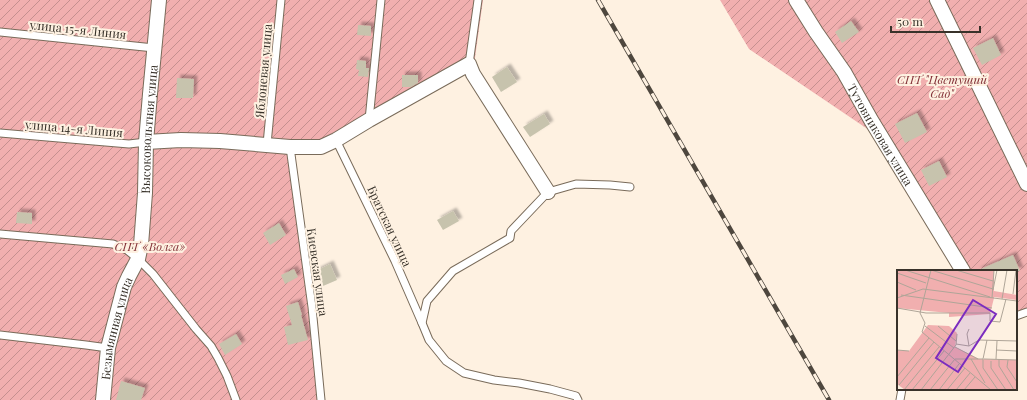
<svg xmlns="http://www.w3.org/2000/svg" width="1027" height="400" viewBox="0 0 1027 400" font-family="'Playfair Display',serif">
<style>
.garden{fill:url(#garden-furrows)}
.building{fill:#c7c3ad;filter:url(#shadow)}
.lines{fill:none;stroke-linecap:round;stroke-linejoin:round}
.service-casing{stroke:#796b5a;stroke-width:9}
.minor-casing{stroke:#796b5a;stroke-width:16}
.service{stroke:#fff;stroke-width:7}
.minor{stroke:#fff;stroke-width:14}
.rail-casing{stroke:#4e473e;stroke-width:4.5}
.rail{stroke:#fef1e1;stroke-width:3;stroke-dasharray:9;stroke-linecap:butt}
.labels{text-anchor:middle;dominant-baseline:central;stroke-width:4;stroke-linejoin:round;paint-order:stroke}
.street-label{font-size:12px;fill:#38322a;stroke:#fef1e1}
.park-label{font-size:12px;font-style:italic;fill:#853339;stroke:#fef1e1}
.inset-road{fill:none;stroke:#afa598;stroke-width:1}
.view{fill:#7b2cbf;fill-opacity:0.15;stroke:#7b2cbf;stroke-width:2}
.inset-edge{fill:none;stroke:#38322a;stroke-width:2}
</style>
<defs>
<pattern id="garden-furrows" width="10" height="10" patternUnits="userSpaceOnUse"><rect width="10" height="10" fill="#f1afaf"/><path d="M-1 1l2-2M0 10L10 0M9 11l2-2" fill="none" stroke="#c48f8f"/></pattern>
<filter id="shadow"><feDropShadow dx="3.5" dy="-3.5" stdDeviation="1" flood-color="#0004"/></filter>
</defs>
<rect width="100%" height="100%" fill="#fef1e1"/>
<g class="garden">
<path d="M0,0H483L474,65L330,150L291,155L318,400H0Z"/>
<path d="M720,0H1027V312L1016,316V271H958L869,130L749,49Z"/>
</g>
<g class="building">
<path d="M851,21L859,32L842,43L835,32Z"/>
<path d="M358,25L371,26V36L357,35Z"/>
<path d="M993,38L1001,55L982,65L973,48Z"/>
<path d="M357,60L366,61V68H369L368,77L358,76L359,70L356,69Z"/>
<path d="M507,67L517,82L501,92L492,77Z"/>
<path d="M402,75H418V83L411,87H402Z"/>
<path d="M177,78L194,79L193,98H176Z"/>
<path d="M917,113L927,132L905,143L895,124Z"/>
<path d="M544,114L550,124L530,137L523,127Z"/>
<path d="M939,161L947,177L929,186L921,170Z"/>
<path d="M453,211L459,221L443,230L437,220Z"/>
<path d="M17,212L32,213V224L16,223Z"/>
<path d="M279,223L286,235L270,245L263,233Z"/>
<path d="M1013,255L1020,271H976Z"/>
<path d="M330,264L337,280L323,286L316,271Z"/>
<path d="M294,269L298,277L285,284L281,275Z"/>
<path d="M298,302L302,315H301L308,340L288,345L284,327L292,325L286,306Z"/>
<path d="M236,334L242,344L225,355L219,344Z"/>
<path d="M121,381L145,388L141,400H116Z"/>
</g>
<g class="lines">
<g class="service-casing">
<g id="service">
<path d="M0,32L154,48"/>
<path d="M469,64L478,0"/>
<path d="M369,120L381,0"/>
<path d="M0,133L129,144L146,142"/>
<path d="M336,140L395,261L422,323"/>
<path d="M267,144L281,0"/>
<path d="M290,147L312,307L321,400"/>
<path d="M0,234L113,244L127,250L138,259L153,274L196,329L211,346L218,358L227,376L236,400"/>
<path d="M1016,316L1027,312"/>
<path d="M0,335L86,345L108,348"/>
<path d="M578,400L576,396L550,389L519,383L494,380L464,373L446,361L429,340L422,323L427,301L453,271L510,238L511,231L548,192L576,184L610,185L630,187"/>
<path d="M900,400L902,389"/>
</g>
</g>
<g class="minor-casing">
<g id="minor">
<path id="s1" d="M796,0L816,32L844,72L871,120L963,271"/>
<path d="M937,0L1027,184"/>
<path d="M146,142L181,140L220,141L290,147H321L336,140L369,120L469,64L473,74L548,192"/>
<path id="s2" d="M103,400L108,348L124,287L129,276L138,259L141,245L145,193L146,142L150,94L159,0"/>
</g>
</g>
<use href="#service" class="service"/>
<use href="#minor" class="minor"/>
<g class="rail-casing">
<path id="rail" d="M598,0L829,400"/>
</g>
<use href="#rail" class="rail"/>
</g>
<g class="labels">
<g class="street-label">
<text transform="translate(78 29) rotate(6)">улица 15-я Линия</text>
<text transform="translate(263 71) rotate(-85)">Яблоневая улица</text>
<text transform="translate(74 128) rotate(5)">улица 14-я Линия</text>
<text stroke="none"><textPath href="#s2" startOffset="277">Высоковольтная улица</textPath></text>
<text stroke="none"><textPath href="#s1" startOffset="159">Тутовниковая улица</textPath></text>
<text transform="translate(390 226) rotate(65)">Братская улица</text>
<text transform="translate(318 272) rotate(82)">Киевская улица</text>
<text stroke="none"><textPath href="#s2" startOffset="73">Безымянная улица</textPath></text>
</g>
<g class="park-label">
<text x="942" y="79">СНТ "Цветущий<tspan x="942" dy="14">Сад"</tspan></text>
<text x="150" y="246">СНТ «Волга»</text>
</g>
</g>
<g transform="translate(897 270)">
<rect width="120" height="120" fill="#fef1e1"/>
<path d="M97,21L120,25V30L97,27Z" fill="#f1afaf"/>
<path d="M0,0H97V28L93,44L52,47V43L0,38ZM31,55L52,56L60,63L58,77L82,89L120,90V120H8L0,114V80L12,81Z" fill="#f1afaf"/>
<path class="inset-road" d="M8,0L93,27M59,0L96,11M0,3L29,13M0,12L19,20M96,20L100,0M116,24L119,0M4,25L95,38M0,28L26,19L120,31M95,28L97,0M105,29L110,0M0,38L29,43H93M93,43V51L103,52L109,29M28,56L57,78M41,56L59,71M72,59L70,64L72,76L82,70L120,71M59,74L72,76M58,77L81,89H86L90,70M0,80L12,81M99,80L120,81M58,89H81M74,89L88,113M86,89V98L101,120M87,89L120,90M99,89L100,71M102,89V96L117,120M111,90L110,97L120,112M94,91V98L109,120M0,107L32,68M2,115L37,72M7,120L42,77M15,120L47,81M24,120L59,75L60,64M33,120L58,89M42,120L62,94M50,120L68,98M59,120L73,103M67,120L78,107M94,120L25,62L28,53L23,43L34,0L96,19"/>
<path class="view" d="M76,30L99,44L61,102L39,88Z"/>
<rect width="120" height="120" class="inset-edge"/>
</g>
<path d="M891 26v6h89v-6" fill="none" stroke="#38322a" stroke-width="2"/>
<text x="897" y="26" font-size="12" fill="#38322a" stroke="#fef1e1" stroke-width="3" paint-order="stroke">50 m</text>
</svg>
